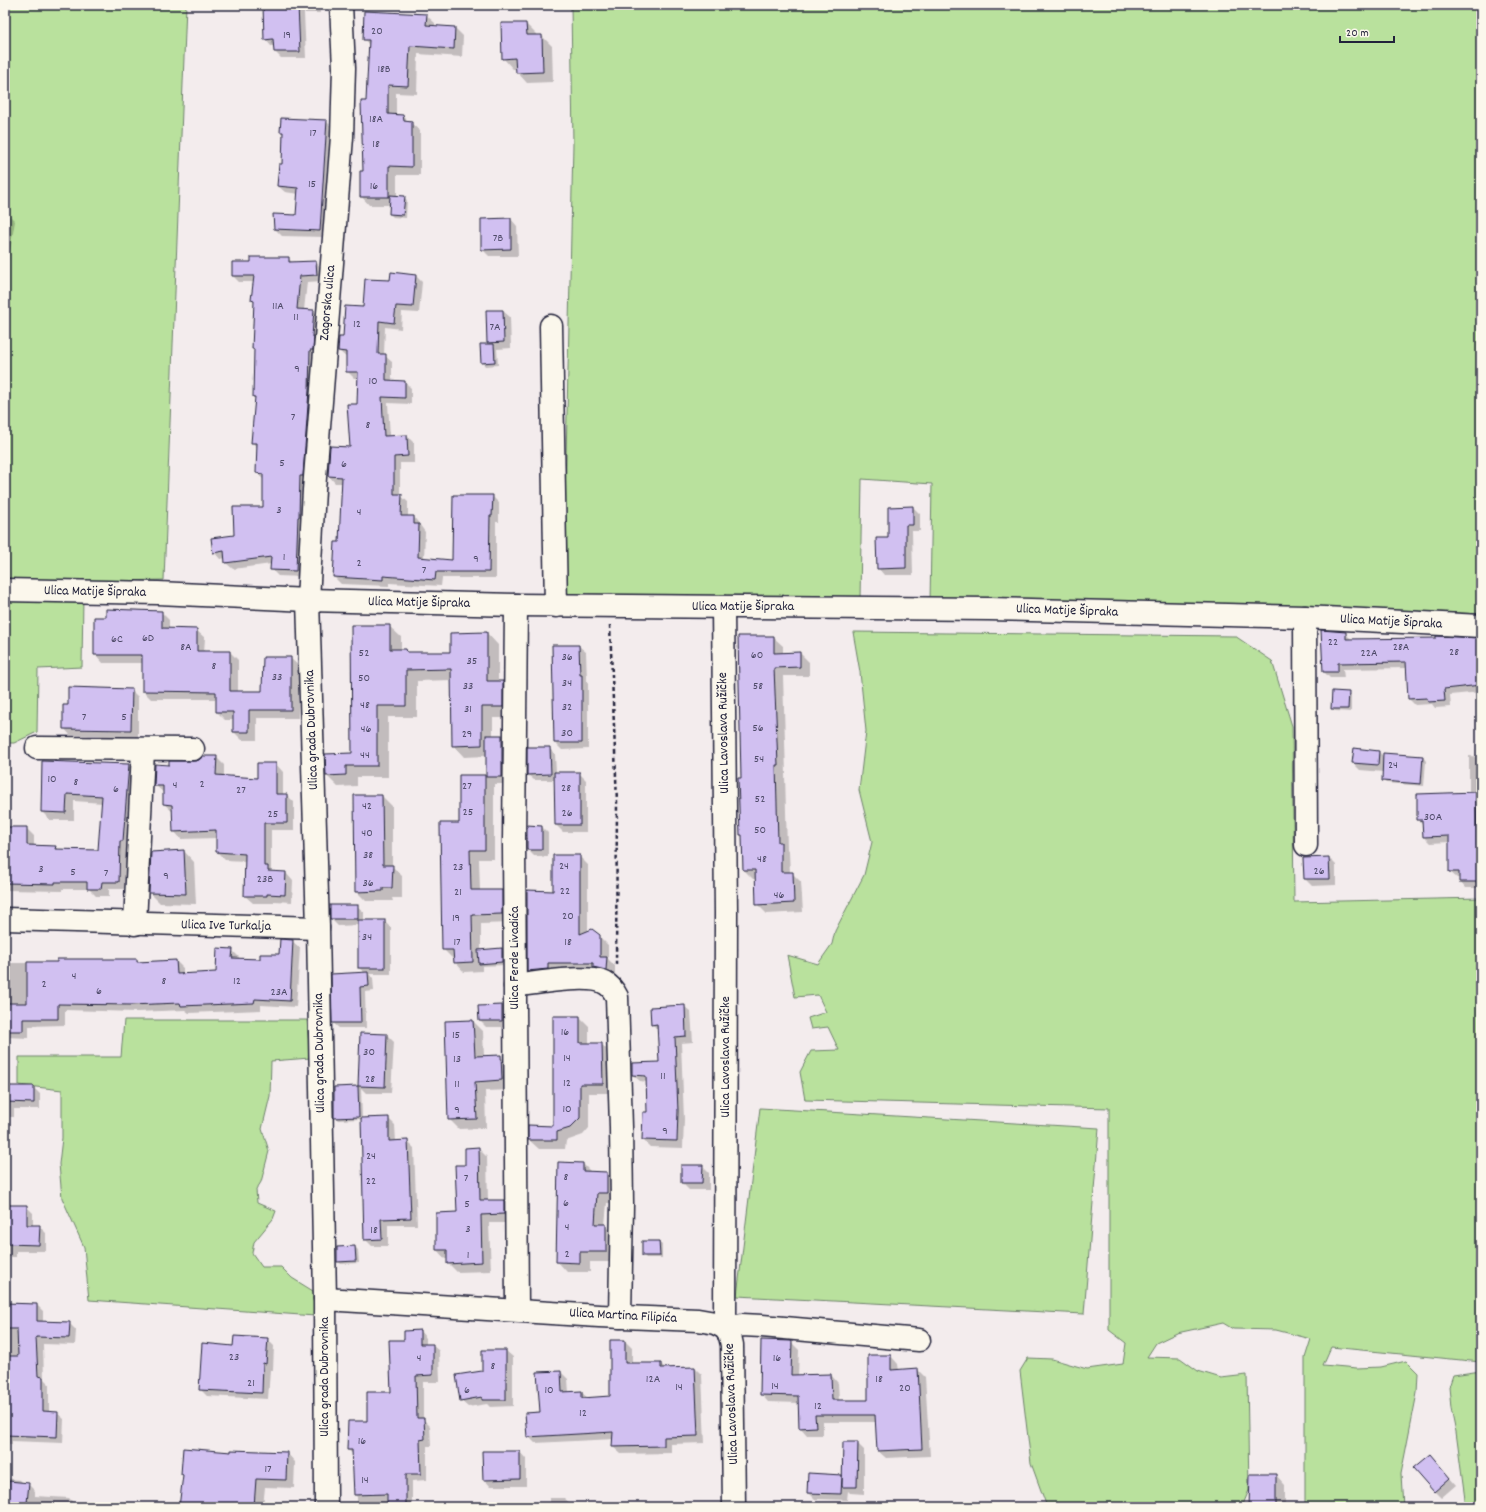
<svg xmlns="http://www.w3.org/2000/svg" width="1486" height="1512" viewBox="0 0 1486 1512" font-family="Dekko,sans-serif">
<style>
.green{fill:#b9e19d;stroke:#6e826c}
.shadow{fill:#0003}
.building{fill:#d1c0f1;stroke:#22223b}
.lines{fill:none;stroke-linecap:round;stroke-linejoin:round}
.minor-casing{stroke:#22223b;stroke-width:25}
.path{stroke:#22223b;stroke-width:2.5;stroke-dasharray:4 3;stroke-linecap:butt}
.minor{stroke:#fbf7ec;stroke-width:22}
.labels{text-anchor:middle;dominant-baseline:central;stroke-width:3.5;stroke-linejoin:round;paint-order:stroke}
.number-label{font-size:12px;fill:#4e4a68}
.street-label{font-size:14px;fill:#22223b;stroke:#fbf7ec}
</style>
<rect width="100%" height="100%" fill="#f3eced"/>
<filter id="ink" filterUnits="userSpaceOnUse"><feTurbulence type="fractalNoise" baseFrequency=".025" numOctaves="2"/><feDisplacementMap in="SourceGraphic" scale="8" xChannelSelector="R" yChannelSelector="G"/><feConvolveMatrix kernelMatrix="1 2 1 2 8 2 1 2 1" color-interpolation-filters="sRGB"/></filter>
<g filter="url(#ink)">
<g class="green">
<path d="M5,5H186L164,580L59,582L5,581Z"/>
<path d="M571,5H1481V614L1326,607L930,603L932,484L862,479L860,599L680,602L563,594L573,144Z"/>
<path d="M5,594L83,596L82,667L38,669L37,732L14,743H5Z"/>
<path d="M853,632L1235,636L1272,661L1292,726L1294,902L1481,898V1362L1331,1347L1323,1365L1357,1368L1381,1367L1406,1361L1418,1373L1417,1393L1401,1474L1403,1507H1305V1358L1311,1339L1276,1330L1233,1329L1223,1323L1177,1333L1156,1343L1147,1357L1180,1358L1198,1371L1221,1378L1247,1375L1249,1490L1242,1507H1047L1031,1463L1020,1371L1028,1358L1052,1359L1087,1369L1123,1364L1126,1343L1109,1330V1108L805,1100L800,1072L811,1051L839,1050L828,1027L811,1029L808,1018L826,1012L818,995L795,997L787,955L818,964L832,944L835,931L864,875L872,842L859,790L866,731L860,672Z"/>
<path d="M124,1020H307L310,1058L271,1061L270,1096L262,1129L269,1151L261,1182L256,1190L257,1203L276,1211L273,1219L254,1242L252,1253L262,1267H281L292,1278L313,1291L315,1316L89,1300L84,1247L62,1198L59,1164L62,1138V1090L19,1085V1057H121Z"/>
<path d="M760,1108L1099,1128L1084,1314L737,1296Z"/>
<path d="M1481,1371V1507H1466L1456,1432L1451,1408L1449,1387L1453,1375Z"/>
</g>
<g class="shadow">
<path d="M263,5H319L320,13H304L306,58H281L275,52V46H271L265,39Z"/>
<path d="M426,15L435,23V26L455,28L463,36L462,57L418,54L417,94L396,93V115L403,116L420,131V175H397V196L404,197L407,200L406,218L393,217L390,214V205H369L361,196L364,172L369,45L364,39Z"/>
<path d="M526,24L536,34V36H542L552,46L553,82L527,83L517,72L516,69H513L503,58Z"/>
<path d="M326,121L333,128L326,237L282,236L275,229L297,216L299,194L285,192L278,186L283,165L284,134L281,131Z"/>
<path d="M5,213L8,214L15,221L5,280Z"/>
<path d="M511,219L517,226L518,256H489L482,249Z"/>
<path d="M288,258L293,263L316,262L322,269L323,281L307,282L304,310L313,311L320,317L303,577L278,576L271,569V564L233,569L226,563V558L220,559L214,552L235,536L264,508L263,479L257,473L258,449L252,442L256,399L254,397L255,351L253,348L255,303L252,300L254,282H239L233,276L252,263Z"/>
<path d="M416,276L422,282L419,313L402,312L401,329L385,327L384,355L392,362V381L405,382L411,388V404L388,403L390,437L407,436L414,443V463H400V495L408,502V517H414L425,532L424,559L453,561L492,496L499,503V522H496V578H442L441,586L389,583V586L341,584L334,577L340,543L343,483H335L329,476L331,447L351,448L358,405V378H354L347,371V358L339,351L344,338L364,308L391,281Z"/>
<path d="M503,311L510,317L511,348L497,349L498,365L485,366L482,362L490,345L488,342Z"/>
<path d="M5,387L7,389L5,395Z"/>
<path d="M913,507L920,514V531H912L913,575H884L878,568L889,539Z"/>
<path d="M161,612L169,620V629L196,630L205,638L204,652H230L238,660V692H263L290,658L299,666L298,718H257V740H242L234,732V720H225L217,712V699H151L143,691V663H103L95,654Z"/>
<path d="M389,626L401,637V650H406L410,653H451V634L487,633L498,645V682H502L514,694V718H493V736H502L509,743L508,784H494V859H479L480,891H501L511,900V923L481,924V950L502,949L505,952V965L482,966V971L464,972L455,962L454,959H453L443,949L460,824L485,776L487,778V756L464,757L453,745L452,680L417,681V717H388V777H357V786L338,787L327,776L353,754Z"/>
<path d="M1345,633L1352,640L1481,639V692L1450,695L1451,707L1435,708L1432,704L1415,705L1409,699L1407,668L1343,669L1344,678H1330L1324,672Z"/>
<path d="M773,637L783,646V654L800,653L809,662V676H783L786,774H785L787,849L789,852L790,873H792L801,882L803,912L767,914L757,904L756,879H753L744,870L743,837L741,834L742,778Z"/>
<path d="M579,646L586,652L587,681L588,683V749L562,750L555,743Z"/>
<path d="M131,690L138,697V737L70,735L64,728L69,706Z"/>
<path d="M1348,693L1351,696V712L1335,711L1332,708Z"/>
<path d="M549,748L555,754L556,773H579L586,780V832H563L556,825L555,780H534L528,775Z"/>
<path d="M1379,752L1384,757H1423L1426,761L1424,786L1386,783L1383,780V772L1360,770L1353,763Z"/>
<path d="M1469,756L1481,757V888H1466L1460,881V878H1457L1450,872V842L1430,843L1424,837L1423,824L1418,819L1469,793Z"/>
<path d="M216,757L224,765V776L258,779L276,764L283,772V795H287L294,802V830H271V870L273,872L286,873L293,881L292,902L274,901V903H253L245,896L246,861L225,860L217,852V838L181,839L174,831L173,812L164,804V793L155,785L170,766Z"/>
<path d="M43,762L128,765L136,773L131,848H127L126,889H109V896H96L89,889H62V891L5,890V799L7,800L6,828H26L34,836V846L55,847L59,850L99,851L103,803L74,801V820H50L42,812Z"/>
<path d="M382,796L392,806V866L402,876V898H392L393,901H366L356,891Z"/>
<path d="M542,827L548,833V857L534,856L528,850Z"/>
<path d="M184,851L194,862L196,904L160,903L150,893Z"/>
<path d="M579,856L588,865V932L599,936L608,945V959L615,966V978L537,980L528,971V891L554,892Z"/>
<path d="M1329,858L1336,865V885L1312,886L1305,879Z"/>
<path d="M331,906H357L364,912V921H384L391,928V974H369L373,978L374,991L365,992L366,1028H339L333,1023L365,973L359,968V925L338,926L331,919Z"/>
<path d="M292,941L300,948L296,1007L261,1005V1010L189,1013L185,1010L137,1012L65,1010V1025L29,1026V1038L5,1037V948L10,954L11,963H58L136,960L138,962L176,961L183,968V974L217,973L232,950L239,957V960H261L280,955Z"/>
<path d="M502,1006L509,1013V1027H486L480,1021Z"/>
<path d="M684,1006L691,1012L693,1042L681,1043L684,1119L683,1148L650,1147L643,1140L644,1113H648L647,1082L640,1081L633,1075L660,1063L658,1030L652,1024Z"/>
<path d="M554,1017H580L589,1026V1044H601L611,1053L612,1093H589V1128L583,1135L566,1141L565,1149H539L529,1140L554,1127Z"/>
<path d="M473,1021L483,1031L484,1057L500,1056L510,1066L512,1090L485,1091L486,1128L459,1129L449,1119Z"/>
<path d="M361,1034L387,1035L394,1042L391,1093H366L361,1088L362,1119L388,1118L395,1125L396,1142L407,1141L414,1148L417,1225H388V1246H372L365,1239L362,1119L338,1120L335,1117V1088L359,1087Z"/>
<path d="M5,1087H33L40,1094V1109H14V1117H5Z"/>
<path d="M478,1148L487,1157L488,1201H503L512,1209V1223H489L491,1271L457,1272L448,1263V1259H445L437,1250V1214L458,1213L466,1166Z"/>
<path d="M583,1164L591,1172L607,1173L617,1183L616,1203H607L605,1225L616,1236L615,1262H590V1272H567L557,1261Z"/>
<path d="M702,1166L709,1173V1190H689L682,1183Z"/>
<path d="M5,1199L12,1206H26L33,1213V1226H39L46,1233V1251H16V1257H5Z"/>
<path d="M659,1242L662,1245V1258H646L643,1255Z"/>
<path d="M355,1247L358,1250L359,1263L341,1264L338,1261Z"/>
<path d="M5,1304L37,1305L43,1311V1322L69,1323L76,1330L75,1345L43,1344L44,1379L49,1384V1413H57L64,1419L63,1443L12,1441V1444H5Z"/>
<path d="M420,1331L426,1338V1345H432L439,1351L440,1382H423V1419L430,1426L431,1446H427V1480L412,1481V1507H357V1497L355,1495L354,1455L348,1450L368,1422L392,1393L405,1341Z"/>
<path d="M267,1339L274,1346L273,1370H270L268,1399L207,1396L200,1389L234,1347Z"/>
<path d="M625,1341L632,1348V1364H661L666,1369L695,1368L702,1375L705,1443L671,1444V1453L621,1454L613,1447L614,1439L535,1443L528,1436L561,1372L568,1379L569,1393L581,1392L588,1398L611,1397Z"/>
<path d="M791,1342L799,1350L798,1376L831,1375L838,1383L839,1401H869L891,1356L898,1364L899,1371L918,1370L925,1377L930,1456L886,1458L878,1451L876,1422H823V1435H807L800,1427L799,1403L768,1402L761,1394Z"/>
<path d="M506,1351L513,1357V1406L490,1407L487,1404L468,1407L461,1401L483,1371Z"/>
<path d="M857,1443L864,1450V1494L850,1493L848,1491L847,1500L815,1499L808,1492L841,1476L844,1478Z"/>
<path d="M520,1452L526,1459V1486H490L484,1479Z"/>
<path d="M232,1453H287L295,1462L294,1488L265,1487L263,1507H180Z"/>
<path d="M1436,1462L1456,1485L1441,1498L1434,1491Z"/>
<path d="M1276,1475L1285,1485V1507H1250Z"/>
<path d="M5,1478L20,1480L24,1484H28L35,1491V1496L69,1498L76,1505V1507H5Z"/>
<path d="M550,1498H564L571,1504V1507H550Z"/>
</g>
<g class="building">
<path d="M263,5H298L300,52H274L273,39L264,40Z"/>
<path d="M364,11L427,14L426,25L455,27L454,49L410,46L408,86L388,85V114L403,115L404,121L412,122V167L389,166V197H360V171H363L361,101H366L369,40H363Z"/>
<path d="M501,23H526L527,35H542L543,72L516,73L515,58L502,59Z"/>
<path d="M281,118L327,120L320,231L274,229L273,214L296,215L298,188L277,186L279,164H282L283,132H280Z"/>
<path d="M390,195L405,196L403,215L389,214Z"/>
<path d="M511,218V249L481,250V219Z"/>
<path d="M251,257H289V262L316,261L317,275L300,276L297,309L314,310L312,336H314L313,350H310L309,390L303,476H300L299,517H298L296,571L270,570L271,557L225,563L224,551L213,553L211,538L234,535L233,507H263V474L256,473L257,443H251L255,397H253L254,349H252L254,301L251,300L254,276H232V262H251Z"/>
<path d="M391,272L416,275L413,307L396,306L394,323L379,321L378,354H386V380L405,381V398L382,397L384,436L407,435L408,456L394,457V494H402L401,516H414V524H419L418,557L452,560L453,495H493L492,516H490L489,572H436L435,580L383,576V580L333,577L335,542H339L342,477L328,476L330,446L350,447L347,404H357L358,372H346V352L338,351L339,337H343L345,306L363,307L365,279L390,280Z"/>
<path d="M486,310H503L504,342L487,343Z"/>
<path d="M480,344H494L495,362L481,363Z"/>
<path d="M913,506V525H906V568L877,569L876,538H888V507Z"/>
<path d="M106,609L162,611V628L197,629V651H230V691H262L263,657H291V710H249V732H233V712H216V692L142,691V655H94V617H106Z"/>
<path d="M351,625H390V649H406L407,652H450V633L487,632V681H503V707H482V745L452,746L451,669L406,670V706H377V766H346V775L326,776L325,754L352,753Z"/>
<path d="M1321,630L1346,632V639L1436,638V636L1481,638V685L1444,689L1445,701L1428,702L1427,698L1408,699L1406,662L1338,663V672H1323Z"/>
<path d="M738,636H774V653L800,652V667L774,668L778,765H776L778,842H781V872H793L794,903L756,905L755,870H743L742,835H740L738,778H741Z"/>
<path d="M552,645H579L580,675H582V743H554Z"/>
<path d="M68,687L132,689L131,730L63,729V705H68Z"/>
<path d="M1332,691L1349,692L1348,709H1331Z"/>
<rect x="486" y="735" width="16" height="42"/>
<path d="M527,747H550L551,774L527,775Z"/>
<path d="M1354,748L1379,751L1378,765L1352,763Z"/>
<path d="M1383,753L1423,756L1421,784L1382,781Z"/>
<path d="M203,756H217L216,775L257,778V763H276V794H287V823H264V866H268V871L286,872L285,895L267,894V896H244L245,854L216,852V830L173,832L172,805L163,804V786H154L155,764L169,765V761H193L199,760Z"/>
<path d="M42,761L129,764L123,841H120L119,882H102L101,889H87V882H55V884L5,883V827H27V845L56,846L55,849L98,850L102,796L67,794L66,813L41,812Z"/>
<path d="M554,772H580V825H555Z"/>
<path d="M459,775H485V850H470L471,890H502V914L472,915L473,962L454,963L453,950H442L440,826V823H459Z"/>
<path d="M1476,792L1477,846L1481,845V882H1459V872H1449V836L1423,837L1422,820H1417V794Z"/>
<path d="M354,795H382L383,865H393L392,888H383V891L355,892Z"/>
<path d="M527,825L542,826V850H527Z"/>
<path d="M184,850L186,894L149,893L151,852Z"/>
<path d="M553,855H580V934L592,929L600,935V957H607L606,970L593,967V963H548V969L527,971V890L553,891Z"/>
<path d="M1329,857L1330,879H1304L1303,858Z"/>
<rect x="330" y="905" width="28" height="14"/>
<rect x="358" y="920" width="27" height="48"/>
<path d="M280,939L293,940L290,1001L255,999L254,1003L181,1006L180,1003L130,1005L58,1004V1019H23V1031H5V1003H27V962H57V959H137V962L176,960L177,974L216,972L217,948L233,949L232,958L260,959V954H279Z"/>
<path d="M502,948V962L479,964L478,950Z"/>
<path d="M368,972L369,986L360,987L361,1023H332L331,974Z"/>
<path d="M502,1005V1021H479L478,1006Z"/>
<path d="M685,1005L686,1036L675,1037L678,1111L677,1141L642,1140L643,1112H647L646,1076L632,1075V1063L659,1062L657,1024L651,1025L650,1007Z"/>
<path d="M553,1016H580V1043H602L603,1084H580V1118L570,1128L557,1132V1140H528V1125L553,1126Z"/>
<path d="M473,1020L475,1056L501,1055L502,1080L475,1082L477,1119L448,1120L445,1021Z"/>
<path d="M360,1033L387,1034L385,1087L358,1086Z"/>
<path d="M5,1086H34V1103L5,1102Z"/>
<path d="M358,1086L359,1117L334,1118V1087Z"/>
<path d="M389,1117V1141L408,1140L411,1218L381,1219L382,1239L364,1240L361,1118Z"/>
<path d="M479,1147L480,1200H504V1214L481,1215L482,1262L447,1264V1250H436V1213L457,1212L455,1165H465V1148Z"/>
<path d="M558,1162L583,1163V1171L607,1172V1193H597L595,1224H606V1252H580V1263L556,1262Z"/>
<path d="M681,1165H703L702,1183H681Z"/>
<path d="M5,1205H27V1225H40L39,1245L5,1244Z"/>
<path d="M642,1241H659L660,1256H642Z"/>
<path d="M355,1246L356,1261L337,1262V1247Z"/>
<path d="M5,1303L37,1304V1321L70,1322L69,1338L36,1337L38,1376L43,1377V1411L58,1412L57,1437L5,1435V1356H18L17,1329H5Z"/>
<path d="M420,1330V1344H433V1375L416,1376L417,1418H424L425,1439L420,1440L421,1474H406V1507H387V1494L354,1495L352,1450H347L348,1421H367V1392H391L389,1340H404V1331Z"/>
<path d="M234,1336L268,1338L266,1364L263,1363L262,1393L199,1390L202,1343L233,1346Z"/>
<path d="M610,1340H625V1363H661V1368L695,1367L698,1436L664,1437V1446L612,1447L613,1432L527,1437L525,1413L540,1412L537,1372L561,1371L562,1392L582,1391V1398L610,1396Z"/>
<path d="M761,1340L792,1341L791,1375L831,1374L832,1400H868V1355H891V1370L918,1368L922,1449L877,1451L875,1415H815L816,1427L799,1428L798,1396L760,1395Z"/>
<path d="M482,1350H506V1400H482V1397L460,1401L456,1375L482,1371Z"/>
<path d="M843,1442H858L857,1487H842Z"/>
<path d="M183,1448L231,1452V1450L287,1452L286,1480L256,1479L254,1507H179L183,1475L181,1474Z"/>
<path d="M482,1451H520V1479L483,1480Z"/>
<path d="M1430,1454L1450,1478L1434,1492L1413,1468Z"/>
<path d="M808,1473L842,1475L841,1494L807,1493Z"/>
<path d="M1250,1474H1276V1507H1249Z"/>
<path d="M9,1481L29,1483L27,1503L8,1502Z"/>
</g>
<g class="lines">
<g class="minor-casing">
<g id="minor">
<path d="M551,326L556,606"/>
<path d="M5,590L158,593L308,600L516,605L989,609L1305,617L1481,626"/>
<path d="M516,605L514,844L517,1310"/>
<path d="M723,607L726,912L725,1328L730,1336L732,1345L734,1507"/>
<path d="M1305,617L1306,845"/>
<path d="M37,748L193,749"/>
<path d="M5,919L318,928"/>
<path d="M135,924L143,750"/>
<path d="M515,986C534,983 590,974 605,983C611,986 614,991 617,997L621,1127L622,1204L620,1317"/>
<path d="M325,1299L599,1316L698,1320L715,1323L725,1328L742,1325L762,1326L919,1340"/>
<path d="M326,1507L325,1299L318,928L308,600L314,490L342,137L344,68L341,5"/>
</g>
</g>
<path class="path" d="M610,625L617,802L616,967"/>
<use href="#minor" class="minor"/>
</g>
</g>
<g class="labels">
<g class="number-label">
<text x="377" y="31">20</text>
<text x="287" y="35">19</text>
<text x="384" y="69">18B</text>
<text x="376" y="119">18A</text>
<text x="313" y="133">17</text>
<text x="376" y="144">18</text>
<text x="312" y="184">15</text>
<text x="374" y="186">16</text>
<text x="498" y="238">7B</text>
<text x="278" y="306">11A</text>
<text x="296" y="317">11</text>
<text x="357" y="324">12</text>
<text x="495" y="327">7A</text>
<text x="297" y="369">9</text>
<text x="373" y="381">10</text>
<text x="293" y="417">7</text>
<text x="368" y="425">8</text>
<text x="282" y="463">5</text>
<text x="344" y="464">6</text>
<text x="279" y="510">3</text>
<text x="359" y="512">4</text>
<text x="284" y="557">1</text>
<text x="476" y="559">9</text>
<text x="359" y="563">2</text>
<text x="424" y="570">7</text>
<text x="148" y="638">6D</text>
<text x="117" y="639">6C</text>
<text x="1333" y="642">22</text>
<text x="186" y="647">8A</text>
<text x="1401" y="647">28A</text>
<text x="1454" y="652">28</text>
<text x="364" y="653">52</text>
<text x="1369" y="653">22A</text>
<text x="757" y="655">60</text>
<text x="567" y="657">36</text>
<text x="472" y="661">35</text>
<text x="214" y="666">8</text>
<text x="277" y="677">33</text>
<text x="364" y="678">50</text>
<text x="567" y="683">34</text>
<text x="468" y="686">33</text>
<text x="758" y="686">58</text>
<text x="365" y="705">48</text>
<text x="567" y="707">32</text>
<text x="468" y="709">31</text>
<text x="84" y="717">7</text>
<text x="124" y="717">5</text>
<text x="758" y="728">56</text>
<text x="366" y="729">46</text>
<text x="567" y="733">30</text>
<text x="467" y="734">29</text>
<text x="365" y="755">44</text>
<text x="759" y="759">54</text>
<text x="1393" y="765">24</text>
<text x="52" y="779">10</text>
<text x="76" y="782">8</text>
<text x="202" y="784">2</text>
<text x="175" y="785">4</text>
<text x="467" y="786">27</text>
<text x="566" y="788">28</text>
<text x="116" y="789">6</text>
<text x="241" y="790">27</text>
<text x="760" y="799">52</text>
<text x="367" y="806">42</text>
<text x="468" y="812">25</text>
<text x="567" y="813">26</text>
<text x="273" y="814">25</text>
<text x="1433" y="817">30A</text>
<text x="760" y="830">50</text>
<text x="367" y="833">40</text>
<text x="368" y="855">38</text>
<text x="762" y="859">48</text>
<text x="564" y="866">24</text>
<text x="458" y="867">23</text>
<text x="41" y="869">3</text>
<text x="1319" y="871">26</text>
<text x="73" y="872">5</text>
<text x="106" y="873">7</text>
<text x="166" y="876">9</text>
<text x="265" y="879">23B</text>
<text x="368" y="883">36</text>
<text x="565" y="891">22</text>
<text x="458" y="892">21</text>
<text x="779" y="895">46</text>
<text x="568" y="916">20</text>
<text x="456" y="918">19</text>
<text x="367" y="937">34</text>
<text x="457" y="942">17</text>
<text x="568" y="942">18</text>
<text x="74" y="976">4</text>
<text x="164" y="981">8</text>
<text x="237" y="981">12</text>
<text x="44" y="984">2</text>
<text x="99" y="991">6</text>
<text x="279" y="992">23A</text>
<text x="565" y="1032">16</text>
<text x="456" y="1035">15</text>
<text x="369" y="1052">30</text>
<text x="567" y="1058">14</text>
<text x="457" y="1059">13</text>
<text x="663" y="1076">11</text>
<text x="370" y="1079">28</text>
<text x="567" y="1083">12</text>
<text x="457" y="1084">11</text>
<text x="567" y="1109">10</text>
<text x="457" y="1110">9</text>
<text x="665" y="1131">9</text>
<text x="371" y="1156">24</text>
<text x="566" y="1177">8</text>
<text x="466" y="1178">7</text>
<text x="371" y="1181">22</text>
<text x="566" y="1203">6</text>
<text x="467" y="1204">5</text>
<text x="567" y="1227">4</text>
<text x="468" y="1229">3</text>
<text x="374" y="1230">18</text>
<text x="567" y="1254">2</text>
<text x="468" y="1255">1</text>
<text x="234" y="1357">23</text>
<text x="419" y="1358">4</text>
<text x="777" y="1358">16</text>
<text x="493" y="1366">8</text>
<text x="653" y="1379">12A</text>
<text x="879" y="1379">18</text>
<text x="251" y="1383">21</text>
<text x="775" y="1386">14</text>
<text x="679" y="1387">14</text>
<text x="905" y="1388">20</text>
<text x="467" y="1390">6</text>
<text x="549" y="1390">10</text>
<text x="818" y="1406">12</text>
<text x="583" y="1413">12</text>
<text x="362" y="1441">16</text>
<text x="268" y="1469">17</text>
<text x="365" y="1480">14</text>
</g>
<g class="street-label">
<text transform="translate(328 303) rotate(-85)">Zagorska ulica</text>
<text transform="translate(95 592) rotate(1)">Ulica Matije Šipraka</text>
<text transform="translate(419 603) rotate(1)">Ulica Matije Šipraka</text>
<text x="743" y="607">Ulica Matije Šipraka</text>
<text transform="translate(1067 611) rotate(2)">Ulica Matije Šipraka</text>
<text transform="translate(1391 622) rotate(3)">Ulica Matije Šipraka</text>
<text transform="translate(312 730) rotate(-92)">Ulica grada Dubrovnika</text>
<text transform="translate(724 733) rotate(-91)">Ulica Lavoslava Ružičke</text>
<text transform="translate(226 926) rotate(1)">Ulica Ive Turkalja</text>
<text transform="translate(515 958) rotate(-90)">Ulica Ferde Livadića</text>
<text transform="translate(320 1053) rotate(-91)">Ulica grada Dubrovnika</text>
<text transform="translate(726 1057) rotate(-90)">Ulica Lavoslava Ružičke</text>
<text transform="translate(623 1316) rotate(3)">Ulica Martina Filipića</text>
<text transform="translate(325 1377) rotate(-90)">Ulica grada Dubrovnika</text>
<text transform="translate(732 1404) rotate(-92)">Ulica Lavoslava Ružičke</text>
</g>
</g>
<rect width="1486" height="1512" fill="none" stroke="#fbf7ec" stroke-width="20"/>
<rect x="10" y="10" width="1466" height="1492" fill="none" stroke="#22223b" stroke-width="1.5" filter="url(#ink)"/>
<path d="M1340 36v6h54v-6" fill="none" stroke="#22223b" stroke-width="2"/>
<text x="1346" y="36" font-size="12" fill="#22223b" stroke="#fbf7ec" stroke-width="3" paint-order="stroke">20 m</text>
</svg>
